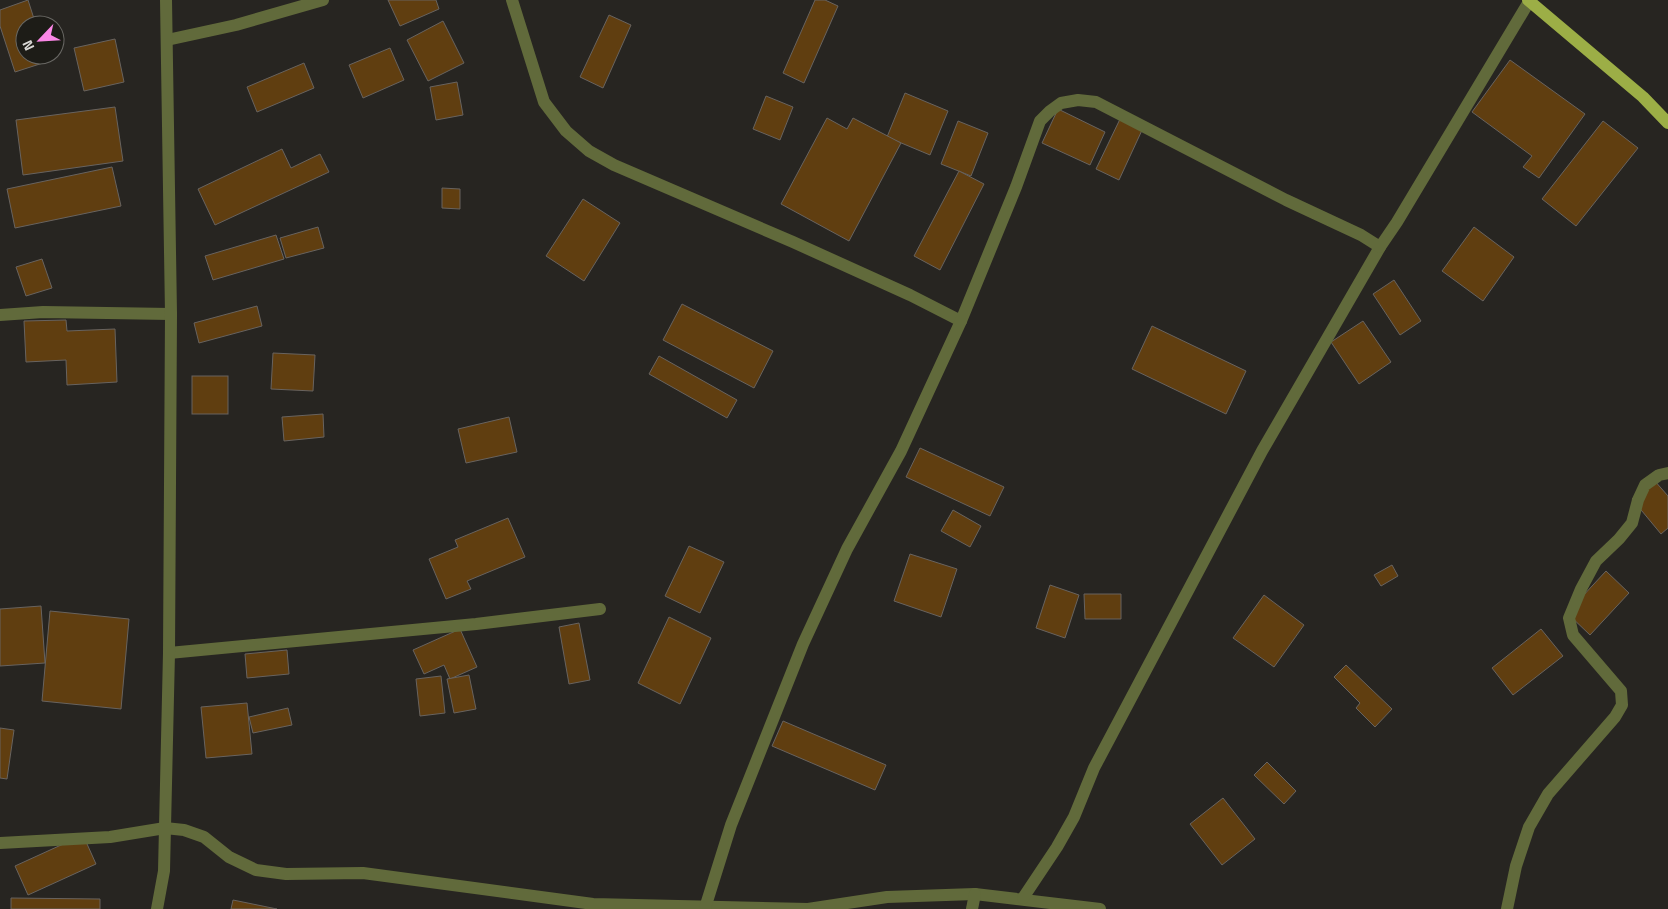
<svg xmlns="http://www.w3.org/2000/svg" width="1668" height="909" viewBox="0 0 1668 909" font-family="'Titillium Web',sans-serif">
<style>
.building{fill:#603e10;stroke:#68635f}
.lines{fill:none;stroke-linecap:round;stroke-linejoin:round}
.minor{stroke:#616a3b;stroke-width:12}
.major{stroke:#9cae46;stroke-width:12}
</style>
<rect width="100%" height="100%" fill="#272521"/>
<g class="building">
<path d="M28,0L36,25H25V55H46L49,61L15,72L0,26V10Z"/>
<path d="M388,0H436L439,9L400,26Z"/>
<path d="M815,0H825L838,6L804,83L783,73Z"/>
<path d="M609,15L631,25L603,88L580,77Z"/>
<path d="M443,21L464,63L428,81L407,40Z"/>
<path d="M115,39L124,82L84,91L74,48Z"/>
<path d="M390,48L404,80L363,98L349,65Z"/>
<path d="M1510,60L1585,114L1539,178L1523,167L1532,156L1472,112Z"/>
<path d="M304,63L314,88L257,112L247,87Z"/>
<path d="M457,82L463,115L436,120L430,87Z"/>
<path d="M905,93L948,111L930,155L887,137Z"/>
<path d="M766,96L793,107L780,140L753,129Z"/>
<path d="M115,107L123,161L23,175L16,120Z"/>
<path d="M1058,109L1105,132L1090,165L1042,143Z"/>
<path d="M1121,117L1143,128L1119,180L1096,169Z"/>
<path d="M827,118L847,129L853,118L901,143L849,241L781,204Z"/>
<path d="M958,121L988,133L971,176L941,164Z"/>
<path d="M1603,121L1638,148L1576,226L1542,199Z"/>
<path d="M282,149L291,168L320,154L329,172L215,225L198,189Z"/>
<path d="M112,167L121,206L15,228L7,189Z"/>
<path d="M959,171L984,184L940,270L914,256Z"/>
<path d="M442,188L460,189V209L442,208Z"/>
<path d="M583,199L620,223L584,281L546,256Z"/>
<path d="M318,227L324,248L286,258L280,238Z"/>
<path d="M1474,227L1514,257L1483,301L1442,271Z"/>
<path d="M276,235L284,259L213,280L205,256Z"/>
<path d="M42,259L52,288L26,296L16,267Z"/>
<path d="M1394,280L1421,321L1400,335L1373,294Z"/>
<path d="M682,304L773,351L754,388L663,340Z"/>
<path d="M257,306L262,326L199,343L194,323Z"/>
<path d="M66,320L67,331L115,329L117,382L67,385L66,360L26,362L24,321Z"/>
<path d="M1363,321L1391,362L1359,384L1331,342Z"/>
<path d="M1152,326L1246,371L1226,414L1132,369Z"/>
<path d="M273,353L315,355L313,391L271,389Z"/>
<path d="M659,356L737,400L727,418L649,374Z"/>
<rect x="192" y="376" width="36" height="38"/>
<path d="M323,414L324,437L284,441L282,417Z"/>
<path d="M509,417L517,452L466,463L458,429Z"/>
<path d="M920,448L1004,487L990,516L906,477Z"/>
<path d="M1654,480L1668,496V528L1661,534L1632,499Z"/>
<path d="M953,510L981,526L970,547L941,531Z"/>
<path d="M508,518L525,557L467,581L471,589L446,599L429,559L458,547L455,540Z"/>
<path d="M689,546L724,562L700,613L665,596Z"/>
<path d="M910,554L957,569L941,617L894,601Z"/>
<path d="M1392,565L1398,576L1381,586L1374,575Z"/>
<path d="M1606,571L1629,593L1590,635L1567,613Z"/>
<path d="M1050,585L1079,595L1065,638L1036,628Z"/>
<path d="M1084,594H1121V619H1085Z"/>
<path d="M1264,595L1304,625L1274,667L1233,638Z"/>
<path d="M41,606L45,663L0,666V609Z"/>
<path d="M50,611L129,619L121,709L42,701Z"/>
<path d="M669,617L711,638L680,704L638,683Z"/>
<path d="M579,623L590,680L569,684L559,627Z"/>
<path d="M460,629L477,667L450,679L444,665L424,674L413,650Z"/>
<path d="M1541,629L1563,656L1513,695L1492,668Z"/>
<path d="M287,650L289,674L247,678L245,654Z"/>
<path d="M1346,665L1392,709L1375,727L1356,708L1360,703L1334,677Z"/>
<path d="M469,675L476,709L454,713L447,679Z"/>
<path d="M441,676L445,713L420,716L416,679Z"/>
<path d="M247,703L252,754L206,758L201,707Z"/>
<path d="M288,708L292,725L253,733L249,717Z"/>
<path d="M783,721L886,765L875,790L772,746Z"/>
<path d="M0,728L14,730L7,779L0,778Z"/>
<path d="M1267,762L1296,791L1284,804L1254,775Z"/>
<path d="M1223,798L1255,839L1222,865L1190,824Z"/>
<path d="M83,835L96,864L28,895L15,866Z"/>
<path d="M11,898L100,899V909H11Z"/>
<path d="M233,900L277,909H231Z"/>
</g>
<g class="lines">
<g class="minor">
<path d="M512,0L544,102L566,131L589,151L614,165L793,242L910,295L961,321"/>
<path d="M167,40L236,25L323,0"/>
<path d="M0,315L43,312L171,314"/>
<path d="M169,653L476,624L600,609"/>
<path d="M0,843L110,837L165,828L184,830L204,837L229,857L256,870L286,874L363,873L593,904L808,909L887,897L975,894L1100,909"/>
<path d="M1023,898L1057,847L1074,817L1094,768L1262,451L1380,247"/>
<path d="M705,908L731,825L803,644L847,549L901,451L961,321L1016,187L1040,121L1050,111L1061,103L1078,100L1096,102L1286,200L1361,235L1380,247L1397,222L1530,0"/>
<path d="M157,909L164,871L169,653L171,314L166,0"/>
<path d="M972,909L975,894"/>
<path d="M1507,909L1516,866L1529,827L1548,794L1615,717L1622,705L1621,691L1573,635L1569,618L1581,589L1596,561L1619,539L1632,523L1638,500L1645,485L1659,475L1668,473"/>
</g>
<path class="major" d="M1528,0L1643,97L1668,123"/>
</g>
<g transform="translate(40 40) rotate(245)"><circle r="24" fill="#1d1c17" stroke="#696864"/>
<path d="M0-4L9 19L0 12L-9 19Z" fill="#fb87e6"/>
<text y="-8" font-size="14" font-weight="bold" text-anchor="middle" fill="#dbdad7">N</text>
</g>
</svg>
